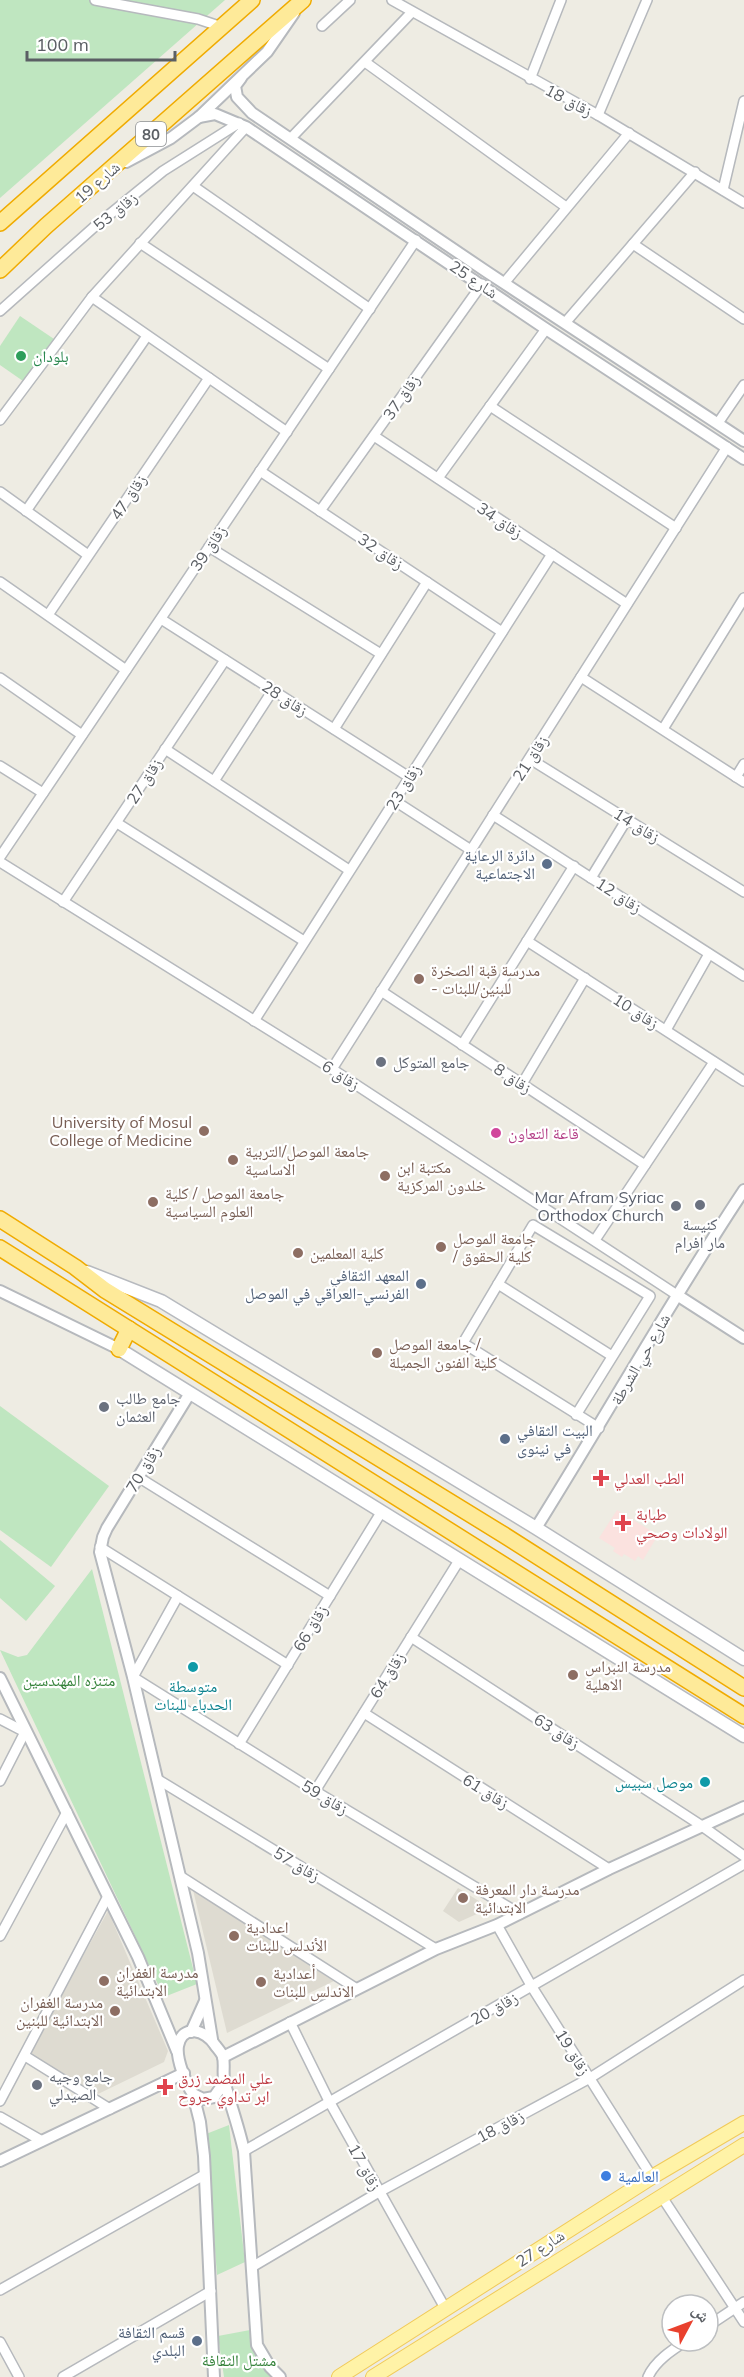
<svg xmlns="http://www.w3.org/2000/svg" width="744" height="2377" viewBox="0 0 744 2377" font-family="Mulish,'Noto Naskh Arabic',sans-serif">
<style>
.education{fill:#dedbd1}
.medical{fill:#fbe2df}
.green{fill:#bfe6c0}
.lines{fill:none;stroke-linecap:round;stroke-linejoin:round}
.minor-casing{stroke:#b6b9bd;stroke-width:12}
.tertiary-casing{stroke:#b6b9bd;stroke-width:14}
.secondary-casing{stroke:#b7babf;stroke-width:15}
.primary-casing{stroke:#f1ca59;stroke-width:16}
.trunk-casing{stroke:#f0ab01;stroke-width:18}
.minor{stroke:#fff;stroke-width:9}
.tertiary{stroke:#fff;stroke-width:10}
.secondary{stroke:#fff;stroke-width:12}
.primary{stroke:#fff3a7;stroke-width:14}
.trunk{stroke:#feea99;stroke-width:15}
.leisure-dot{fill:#2e9e5b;stroke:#fff;stroke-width:2}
.service-dot{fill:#5c6f8a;stroke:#fff;stroke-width:2}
.education-dot{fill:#8d6e63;stroke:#fff;stroke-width:2}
.worship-dot{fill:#6b7280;stroke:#fff;stroke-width:2}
.hotel-dot{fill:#d1479c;stroke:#fff;stroke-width:2}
.health-dot{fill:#e0444e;stroke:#fff;stroke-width:2}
.culture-dot{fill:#0f9aa8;stroke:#fff;stroke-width:2}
.shop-dot{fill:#3f7fe0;stroke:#fff;stroke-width:2}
.labels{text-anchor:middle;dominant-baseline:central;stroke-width:4.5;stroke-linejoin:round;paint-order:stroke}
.shield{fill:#fff;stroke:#8c8f92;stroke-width:1.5}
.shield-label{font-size:15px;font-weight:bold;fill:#5b5f64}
.street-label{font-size:16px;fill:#5b5f64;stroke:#fff}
.leisure-label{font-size:16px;fill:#27864d;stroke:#fff;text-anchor:start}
.service-label{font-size:16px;fill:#4e5e75;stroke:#fff;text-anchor:end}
.education-label{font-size:16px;fill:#785e54;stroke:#fff;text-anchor:start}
.worship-label{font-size:16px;fill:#5b616d;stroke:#fff;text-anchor:start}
.hotel-label{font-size:16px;fill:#b23c85;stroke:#fff;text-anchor:start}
.health-label{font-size:16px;fill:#be3a42;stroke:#fff;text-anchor:start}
.park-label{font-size:16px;fill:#34823a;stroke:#fff}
.culture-label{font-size:16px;fill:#0d838f;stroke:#fff}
.shop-label{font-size:16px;fill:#366cbe;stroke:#fff;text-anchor:start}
</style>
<rect width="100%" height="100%" fill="#eeece3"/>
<g class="education">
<path d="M458,1888L490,1908L459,1922L443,1911Z"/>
<path d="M193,1890L334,1981L227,2033Z"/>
<path d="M108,1911L168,2051L164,2062L98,2094L28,2055Z"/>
</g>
<path class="medical" d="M617,1510L658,1535L643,1560L638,1556L635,1561L624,1554L622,1557L613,1551L615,1548L599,1538Z"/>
<g class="green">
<path d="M0,0H225L0,198Z"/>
<path d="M20,316L54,339L23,381L0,365V346Z"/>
<path d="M0,1406L109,1486L51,1567L0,1530Z"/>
<path d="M0,1540L55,1586L26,1621L0,1598Z"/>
<path d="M92,1569L197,1984L164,1997L0,1650L18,1657L27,1655Z"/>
<path d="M229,2125L245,2262L217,2275L206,2134Z"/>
<path d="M250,2330L253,2349L273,2377H224L218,2336Z"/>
</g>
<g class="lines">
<g class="minor-casing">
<g id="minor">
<path d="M95,0L198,19L222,27"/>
<path d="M392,0L598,115L744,203"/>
<path d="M322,26L350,0"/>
<path d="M365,62L566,207"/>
<path d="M530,79L561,0"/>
<path d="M598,115L647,0"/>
<path d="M291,138L412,12"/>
<path d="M193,186L370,309"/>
<path d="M723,190L744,101"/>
<path d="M140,243L329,369"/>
<path d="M633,244L744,319"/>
<path d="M505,282L629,133"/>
<path d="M92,297L287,432"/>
<path d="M0,311L93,228L163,171L239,123"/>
<path d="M565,323L695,172"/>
<path d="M490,406L676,528"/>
<path d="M0,420L92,297L246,127"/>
<path d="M718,423L744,385"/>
<path d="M374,436L627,604"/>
<path d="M260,471L502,632"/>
<path d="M438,478L546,329"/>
<path d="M0,492L88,555"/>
<path d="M26,511L147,336"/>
<path d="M320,511L482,284"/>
<path d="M209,547L381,654"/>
<path d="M0,582L126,670"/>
<path d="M48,615L209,378"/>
<path d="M161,619L409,777"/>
<path d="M581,677L744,782"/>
<path d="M0,678L82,735"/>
<path d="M334,729L427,582"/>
<path d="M663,729L744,598"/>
<path d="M165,749L349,870"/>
<path d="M530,759L744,892"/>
<path d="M0,766L43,793"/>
<path d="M736,777L744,764"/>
<path d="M214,781L273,690"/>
<path d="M395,801L471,850"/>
<path d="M493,815L744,976"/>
<path d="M117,823L304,941"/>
<path d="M0,857L416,240"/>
<path d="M0,862L332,1069L677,1295"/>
<path d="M591,878L627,819"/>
<path d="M63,902L225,660"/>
<path d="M527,941L744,1081"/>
<path d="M381,991L645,1165"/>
<path d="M254,1021L552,554"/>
<path d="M666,1030L709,954"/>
<path d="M462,1045L574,866"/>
<path d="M332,1069L727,447"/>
<path d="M522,1084L585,978"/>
<path d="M595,1240L714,1062"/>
<path d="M498,1284L612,1356"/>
<path d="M576,1415L650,1296L533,1225L463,1343L599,1428"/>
<path d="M138,1477L330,1596"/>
<path d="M100,1547L288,1665"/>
<path d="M178,1596L133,1677L315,1791L520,1914"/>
<path d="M411,1637L702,1826L744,1856"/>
<path d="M364,1713L609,1869"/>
<path d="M0,1719L25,1732L0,1781"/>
<path d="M239,1744L382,1511"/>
<path d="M157,1779L436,1949"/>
<path d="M315,1791L460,1559"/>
<path d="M180,1876L357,1989"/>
<path d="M497,1925L532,1987L652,2177"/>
<path d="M0,1936L67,1812"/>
<path d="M290,2022L329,2101L445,2308"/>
<path d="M25,2056L110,2109"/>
<path d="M0,2101L108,1896"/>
<path d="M0,2117L42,2141"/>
<path d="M244,2151L744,1864"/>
<path d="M662,2197L744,2322"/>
<path d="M252,2267L379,2192L590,2078L744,1980"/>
<path d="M0,2290L204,2175"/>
<path d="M708,2326L744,2302"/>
<path d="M0,2342L19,2377"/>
<path d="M63,2377L211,2291"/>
<path d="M648,2377C655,2361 672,2350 686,2341"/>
</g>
</g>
<g class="tertiary-casing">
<g id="tertiary">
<path d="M241,78L235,86L237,97L252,113L487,272L744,441"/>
<path d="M199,117L215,114L246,127L546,329L744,459"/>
<path d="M126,162L171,138L199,117L267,52L294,13"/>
<path d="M0,1291L119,1349"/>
<path d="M677,1295L744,1338"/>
<path d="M190,1393L107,1528L103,1537L100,1552L133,1677L198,1953L212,2039"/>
<path d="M536,1528C606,1416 671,1300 744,1190"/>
<path d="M0,1678L138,1957L177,2051"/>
<path d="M191,2032L205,2001"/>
<path d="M223,2057L436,1949L497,1925L609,1869L744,1807"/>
<path d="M224,2083L214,2097L203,2099L193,2094C186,2084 176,2059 178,2046C182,2023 206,2030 215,2045C217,2048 222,2053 223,2057C225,2065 222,2075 225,2084C231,2106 239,2128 244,2151L257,2345L270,2367L280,2377"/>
<path d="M193,2094L200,2122L204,2156L214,2377"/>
<path d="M0,2161L184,2073"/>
</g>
</g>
<g class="secondary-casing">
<g id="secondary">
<path d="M87,1272L161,1301L536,1528L744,1659"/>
<path d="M119,1349L744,1736"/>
</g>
</g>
<g class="primary-casing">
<g id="primary">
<path d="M339,2377L652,2177L744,2123"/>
<path d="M373,2377L744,2145"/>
</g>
</g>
<g class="trunk-casing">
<g id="trunk">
<path d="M0,223L252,0"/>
<path d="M0,270L46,226L303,0"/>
<path d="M0,1219L75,1267L105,1290L504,1535L744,1688"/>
<path d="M0,1248L744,1716"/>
<path d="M119,1349L129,1329"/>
</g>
</g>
<use href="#minor" class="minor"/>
<use href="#tertiary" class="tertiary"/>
<use href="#secondary" class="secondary"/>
<use href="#primary" class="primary"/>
<use href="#trunk" class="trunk"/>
</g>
<circle class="leisure-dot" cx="21" cy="356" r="6"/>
<g class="service-dot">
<circle cx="547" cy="864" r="6"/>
<circle cx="421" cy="1284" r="6"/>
<circle cx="505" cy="1439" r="6"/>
<circle cx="197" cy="2341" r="6"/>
</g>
<g class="education-dot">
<circle cx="419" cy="979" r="6"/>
<circle cx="204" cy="1131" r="6"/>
<circle cx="233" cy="1160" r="6"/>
<circle cx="385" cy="1176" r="6"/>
<circle cx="153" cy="1202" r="6"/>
<circle cx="441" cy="1247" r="6"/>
<circle cx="298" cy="1253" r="6"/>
<circle cx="377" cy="1353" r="6"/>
<circle cx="573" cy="1675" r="6"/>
<circle cx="463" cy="1898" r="6"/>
<circle cx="234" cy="1936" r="6"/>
<circle cx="104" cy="1981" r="6"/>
<circle cx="261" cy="1982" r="6"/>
<circle cx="115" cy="2011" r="6"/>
</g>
<g class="worship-dot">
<circle cx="381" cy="1062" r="6"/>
<circle cx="700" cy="1205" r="6"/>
<circle cx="676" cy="1206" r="6"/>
<circle cx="104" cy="1407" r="6"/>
<circle cx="37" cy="2085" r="6"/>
</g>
<circle class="hotel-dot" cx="496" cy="1133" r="6"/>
<g class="health-dot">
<path d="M598 1469h6v6h6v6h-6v6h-6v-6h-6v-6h6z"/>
<path d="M620 1514h6v6h6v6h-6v6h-6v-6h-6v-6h6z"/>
<path d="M162 2078h6v6h6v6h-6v6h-6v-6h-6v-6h6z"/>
</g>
<g class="culture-dot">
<circle cx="193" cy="1667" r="6"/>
<circle cx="705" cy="1782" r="6"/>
</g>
<circle class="shop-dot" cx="606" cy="2176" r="6"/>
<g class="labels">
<rect class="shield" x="136" y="122" width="30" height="24" rx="4.5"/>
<g class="shield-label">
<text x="151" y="134">80</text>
</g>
<g class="street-label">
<text transform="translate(569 100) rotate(28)">زقاق 18</text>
<text transform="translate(97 182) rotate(-41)">شارع 19</text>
<text transform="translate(115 211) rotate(-39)">زقاق 53</text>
<text transform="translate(474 279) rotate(34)">شارع 25</text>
<text transform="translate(401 397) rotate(-55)">زقاق 37</text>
<text transform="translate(128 497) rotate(-56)">زقاق 47</text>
<text transform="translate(500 520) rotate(34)">زقاق 34</text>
<text transform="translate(208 548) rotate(-56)">زقاق 39</text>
<text transform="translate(381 551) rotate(34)">زقاق 32</text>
<text transform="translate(285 698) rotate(33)">زقاق 28</text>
<text transform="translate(530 758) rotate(-57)">زقاق 21</text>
<text transform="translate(144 781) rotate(-57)">زقاق 27</text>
<text transform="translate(403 787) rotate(-58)">زقاق 23</text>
<text transform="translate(637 825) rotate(32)">زقاق 14</text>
<text transform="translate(619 895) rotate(33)">زقاق 12</text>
<text transform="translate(636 1011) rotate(33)">زقاق 10</text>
<text transform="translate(341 1075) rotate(33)">زقاق 6</text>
<text transform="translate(513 1078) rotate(33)">زقاق 8</text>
<text transform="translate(640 1359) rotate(-60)">شارع حي الشرطة</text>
<text transform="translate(143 1469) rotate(-59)">زقاق 70</text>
<text transform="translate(310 1628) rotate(-59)">زقاق 66</text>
<text transform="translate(387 1675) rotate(-58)">زقاق 64</text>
<text transform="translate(557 1731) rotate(33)">زقاق 63</text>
<text transform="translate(486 1791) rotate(32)">زقاق 61</text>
<text transform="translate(325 1797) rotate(31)">زقاق 59</text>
<text transform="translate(297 1864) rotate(31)">زقاق 57</text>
<text transform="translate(494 2008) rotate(-29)">زقاق 20</text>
<text transform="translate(573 2052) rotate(58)">زقاق 19</text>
<text transform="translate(500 2126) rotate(-28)">زقاق 18</text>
<text transform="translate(365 2167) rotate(61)">زقاق 17</text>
<text transform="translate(540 2248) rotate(-33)">شارع 27</text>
</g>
<g class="leisure-label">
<text x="33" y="356">بلودان</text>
</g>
<g class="service-label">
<text x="535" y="855">دائرة الرعاية<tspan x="535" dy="18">الاجتماعية</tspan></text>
<text x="409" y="1275">المعهد الثقافي<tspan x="409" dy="18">الفرنسي-العراقي في الموصل</tspan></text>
<text x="517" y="1430" text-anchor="start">البيت الثقافي<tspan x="517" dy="18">في نينوى</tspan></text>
<text x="185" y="2332">قسم الثقافة<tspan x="185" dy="18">البلدي</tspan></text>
</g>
<g class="education-label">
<text x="431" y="970">مدرسة قبة الصخرة<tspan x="431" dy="18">- للبنين/للبنات</tspan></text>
<text x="192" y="1122" text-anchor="end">University of Mosul<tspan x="192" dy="18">College of Medicine</tspan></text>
<text x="245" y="1151">جامعة الموصل/التربية<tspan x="245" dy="18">الاساسية</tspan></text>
<text x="397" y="1167">مكتبة ابن<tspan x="397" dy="18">خلدون المركزية</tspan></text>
<text x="165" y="1193">جامعة الموصل / كلية<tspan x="165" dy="18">العلوم السياسية</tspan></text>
<text x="453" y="1238">جامعة الموصل<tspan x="453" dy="18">/ كلية الحقوق</tspan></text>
<text x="310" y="1253">كلية المعلمين</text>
<text x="389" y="1344">جامعة الموصل /<tspan x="389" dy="18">كلية الفنون الجميلة</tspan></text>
<text x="585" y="1666">مدرسة النبراس<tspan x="585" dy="18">الاهلية</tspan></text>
<text x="475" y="1889">مدرسة دار المعرفة<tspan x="475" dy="18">الابتدائية</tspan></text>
<text x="246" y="1927">اعدادية<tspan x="246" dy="18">الأندلس للبنات</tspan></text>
<text x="116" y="1972">مدرسة الغفران<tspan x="116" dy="18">الابتدائية</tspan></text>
<text x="273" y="1973">أعدادية<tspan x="273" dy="18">الاندلس للبنات</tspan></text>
<text x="103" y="2002" text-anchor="end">مدرسة الغفران<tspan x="103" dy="18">الابتدائية للبنين</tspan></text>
</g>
<g class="worship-label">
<text x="393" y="1062">جامع المتوكل</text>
<text x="664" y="1197" text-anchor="end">Mar Afram Syriac<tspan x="664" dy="18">Orthodox Church</tspan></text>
<text x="700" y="1224" text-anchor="middle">كنيسة<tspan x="700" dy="18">مار افرام</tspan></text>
<text x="116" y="1398">جامع طالب<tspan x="116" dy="18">العثمان</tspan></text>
<text x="49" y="2076">جامع وجيه<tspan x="49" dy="18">الصيدلي</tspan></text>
</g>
<g class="hotel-label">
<text x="508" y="1133">قاعة التعاون</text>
</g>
<g class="health-label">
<text x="614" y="1478">الطب العدلي</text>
<text x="636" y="1514">طبابة<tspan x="636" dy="18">الولادات وصحي</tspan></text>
<text x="178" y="2078">علي المضمد زرق<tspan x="178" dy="18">ابر تداوي جروح</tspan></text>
</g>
<g class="park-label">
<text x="69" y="1680">متنزه المهندسين</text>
<text x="239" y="2360">مشتل الثقافة</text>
</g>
<g class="culture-label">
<text x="193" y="1686">متوسطة<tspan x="193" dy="18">الحدباء للبنات</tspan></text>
<text x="693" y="1782" text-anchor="end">موصل سبيس</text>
</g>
<g class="shop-label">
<text x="618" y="2176">العالمية</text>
</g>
</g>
<g transform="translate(690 2323) rotate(49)"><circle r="28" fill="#ffffff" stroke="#bdbfc1" stroke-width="1.5"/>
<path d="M0-4.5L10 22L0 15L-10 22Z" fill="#e9412e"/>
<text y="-9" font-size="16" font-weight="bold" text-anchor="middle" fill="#5b5f64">ش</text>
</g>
<path d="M27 51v9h148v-9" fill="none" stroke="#5b5f64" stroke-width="3"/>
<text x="36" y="51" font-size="18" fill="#5b5f64" stroke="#ffffff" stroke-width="4.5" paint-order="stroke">100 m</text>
</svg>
